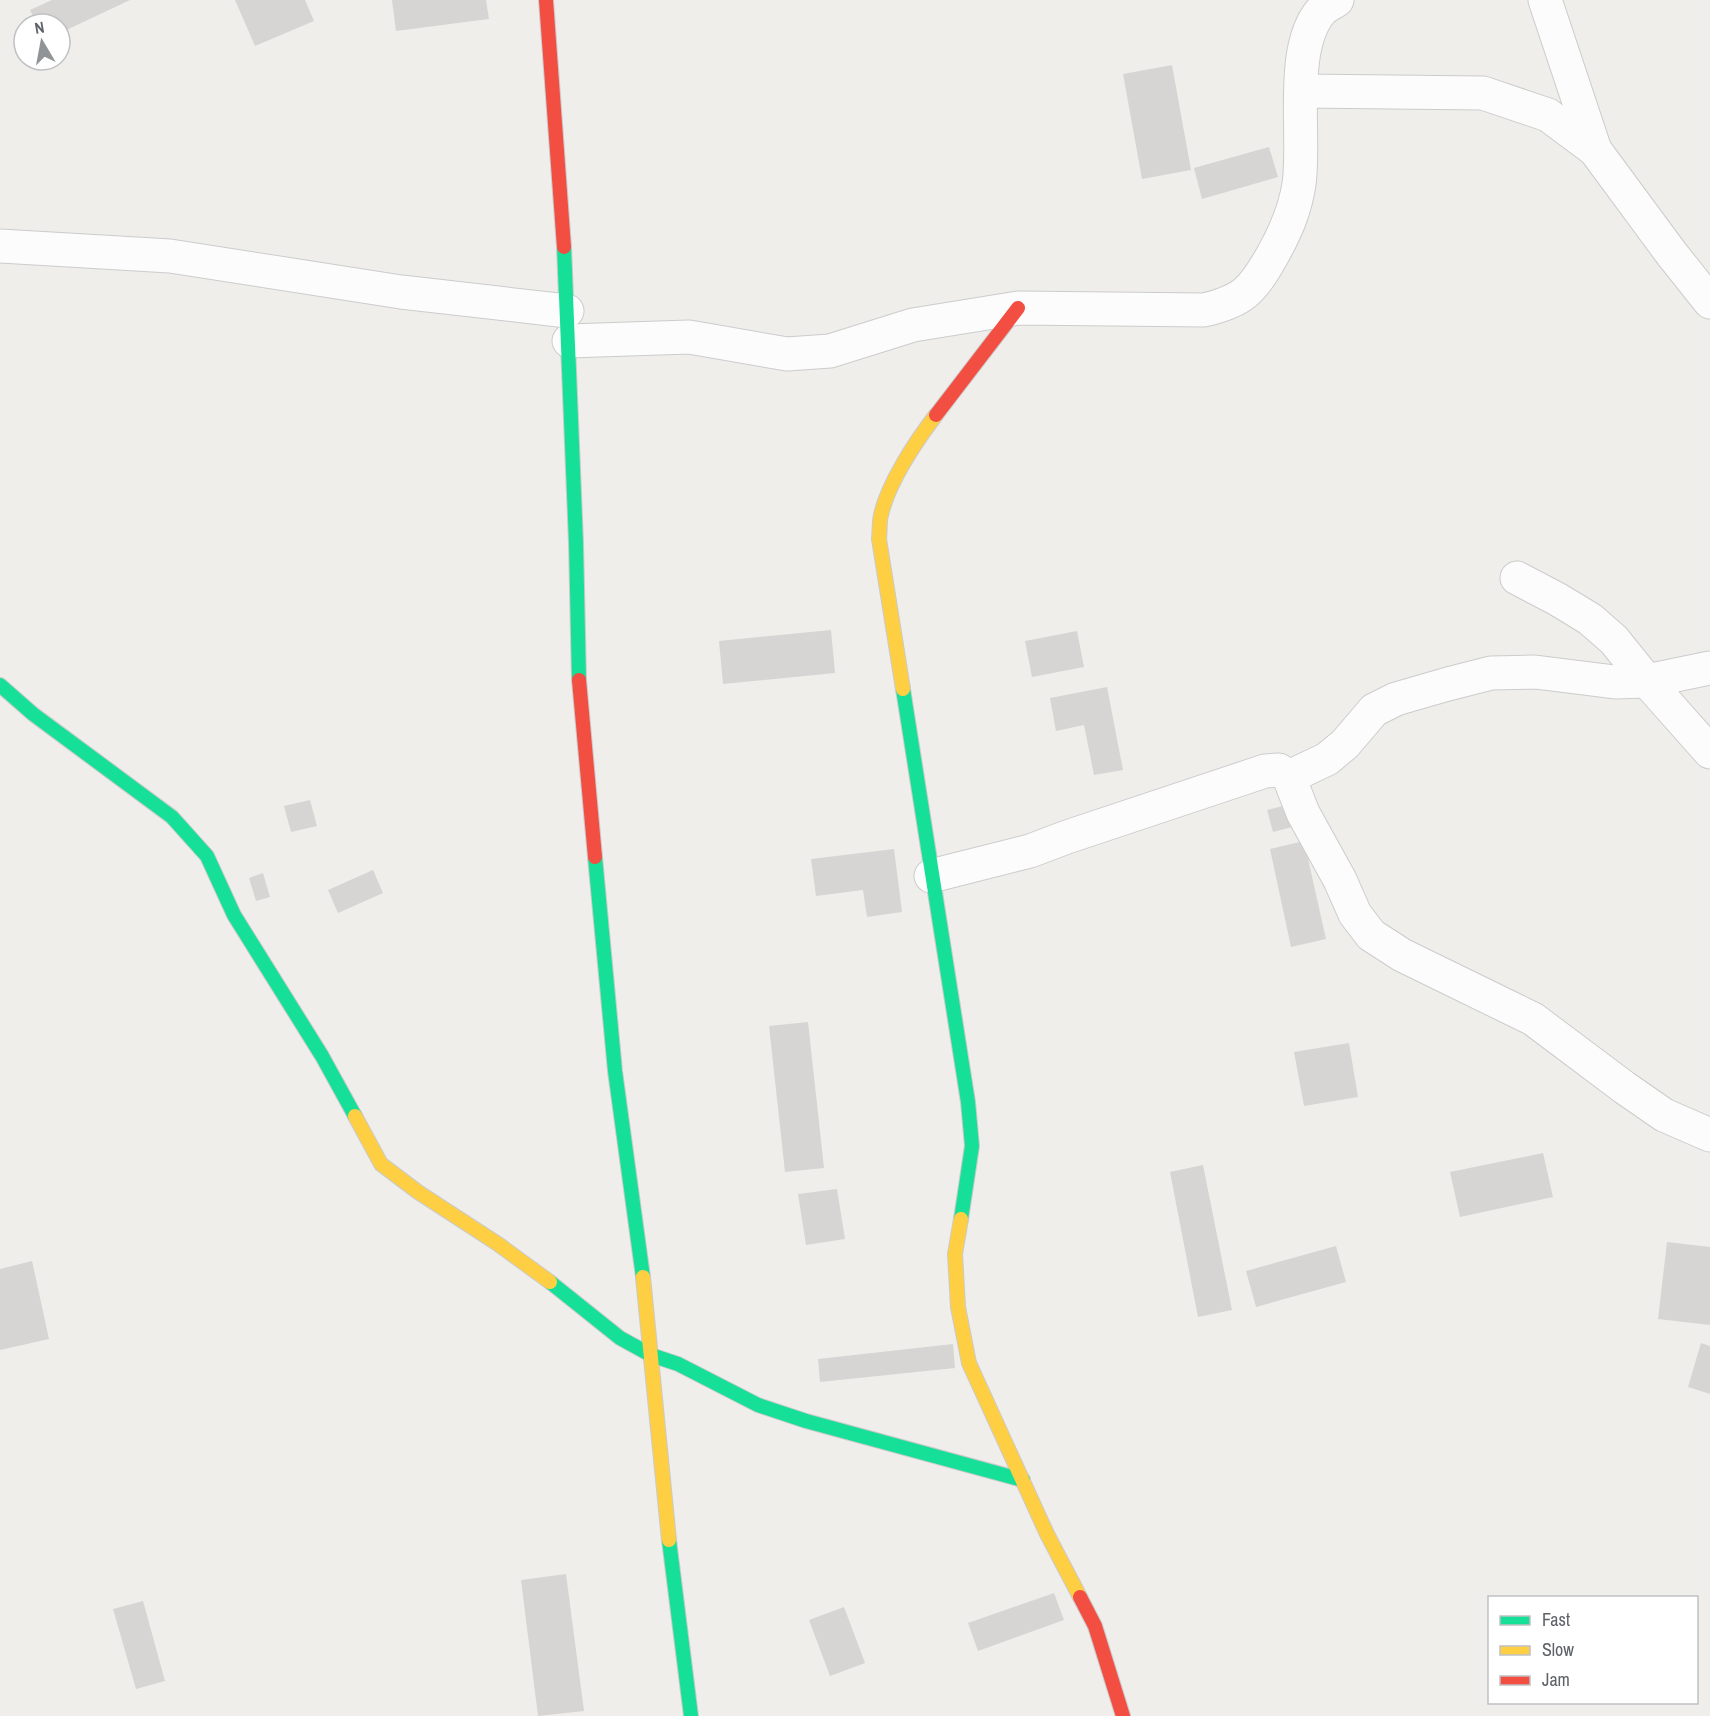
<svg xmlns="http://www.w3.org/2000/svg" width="1710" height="1716" viewBox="0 0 1710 1716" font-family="'Archivo Narrow',sans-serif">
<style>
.building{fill:#d6d5d3}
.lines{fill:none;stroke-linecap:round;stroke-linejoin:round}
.street-casing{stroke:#cbcccc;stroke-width:35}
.fast-casing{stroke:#cacacb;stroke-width:16}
.slow-casing{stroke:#cacacb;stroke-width:16}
.jam-casing{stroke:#cacacb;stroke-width:16}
.street{stroke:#fdfcfc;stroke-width:33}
.fast{stroke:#16e098;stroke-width:14}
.slow{stroke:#ffcf43;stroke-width:14}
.jam{stroke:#f24e42;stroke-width:14}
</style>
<rect width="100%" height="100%" fill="#efeeea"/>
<g class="building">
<path d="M52,0H130L60,33V24H37L30,10Z"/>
<path d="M235,0H305L314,21L255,46Z"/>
<path d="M392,0H486L489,19L396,31Z"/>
<path d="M1172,65L1191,170L1142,179L1123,74Z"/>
<path d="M1269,147L1278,177L1202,199L1194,168Z"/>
<path d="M831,630L835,673L723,684L719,641Z"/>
<path d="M1077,631L1084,667L1032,677L1025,641Z"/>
<path d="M1107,687L1123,770L1094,775L1084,725L1056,731L1050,698Z"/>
<path d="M310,800L317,826L291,832L284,806Z"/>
<path d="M1295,803L1300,825L1273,832L1267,810Z"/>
<path d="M1304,841L1326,939L1291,947L1270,849Z"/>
<path d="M894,849L902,912L867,917L863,890L816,896L811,859Z"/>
<path d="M373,870L383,893L338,913L328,890Z"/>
<path d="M263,873L270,897L256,901L249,878Z"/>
<path d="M808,1022L824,1168L785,1172L769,1026Z"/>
<path d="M1349,1043L1358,1097L1304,1106L1294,1052Z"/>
<path d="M1543,1153L1553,1197L1460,1217L1450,1172Z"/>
<path d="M1203,1165L1232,1310L1198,1317L1170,1172Z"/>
<path d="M837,1189L845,1239L806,1245L798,1194Z"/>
<path d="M1667,1242L1710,1247V1325L1658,1319Z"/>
<path d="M1336,1246L1346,1282L1256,1307L1246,1271Z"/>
<path d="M32,1261L49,1339L0,1350V1269Z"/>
<path d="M1701,1343L1710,1346V1394L1688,1387Z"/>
<path d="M953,1344L955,1368L820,1382L818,1359Z"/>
<path d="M566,1574L584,1711L538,1716L521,1580Z"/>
<path d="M1054,1593L1064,1620L978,1651L968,1623Z"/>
<path d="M143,1601L165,1681L136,1689L113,1609Z"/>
<path d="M844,1607L865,1663L830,1676L809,1620Z"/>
</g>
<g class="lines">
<g class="street-casing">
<g id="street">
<path d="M1545,0L1595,150L1671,253L1710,302"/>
<path d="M1302,91L1483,93L1548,115L1595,150"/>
<path d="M0,246L170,256L401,292L567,311"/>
<path d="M569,341L689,337L787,354L830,351L913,325L1018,308L1204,310C1243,301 1252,291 1272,256C1285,233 1295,211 1299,184C1306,137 1288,47 1322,10C1326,6 1333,3 1337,0"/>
<path d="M1517,578L1557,599L1590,619L1614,640L1647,681L1710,752"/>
<path d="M1289,777L1327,759L1345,744L1374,710L1396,699L1448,684L1491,673L1535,672L1615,682L1647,681L1710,668"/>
<path d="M931,876L1030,851L1067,837L1265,771L1279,770L1289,777L1303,813L1340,880L1355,914L1371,935L1402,955L1533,1019L1625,1088L1664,1115L1710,1135"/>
</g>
</g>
<g class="fast-casing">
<g id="fast">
<path d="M564,247L576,543L579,680"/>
<path d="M0,685L33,714L172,817L207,856L234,915L322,1056L355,1116"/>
<path d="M903,689L968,1102L972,1146L961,1219"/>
<path d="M595,857L615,1071L643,1277"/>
<path d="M550,1282L620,1338L651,1355L678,1364L758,1405L806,1421L1023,1480"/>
<path d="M669,1540L691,1716"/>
</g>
</g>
<g class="slow-casing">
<g id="slow">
<path d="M903,689L879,539C880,531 879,523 881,515C888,483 916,441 936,415"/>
<path d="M355,1116L381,1164L418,1192L498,1244L550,1282"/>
<path d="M961,1219L955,1254L958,1307L969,1363L1047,1534L1080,1597"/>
<path d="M643,1277L669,1540"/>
</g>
</g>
<g class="jam-casing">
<g id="jam">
<path d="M546,0L564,247"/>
<path d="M936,415L1018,308"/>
<path d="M579,680L595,857"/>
<path d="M1080,1597L1095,1626L1123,1716"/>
</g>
</g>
<use href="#street" class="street"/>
<use href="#fast" class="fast"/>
<use href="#slow" class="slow"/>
<use href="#jam" class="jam"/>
</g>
<rect x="1488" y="1596" width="210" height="108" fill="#ffffff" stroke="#bfc1c3" stroke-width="1.5"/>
<rect x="1500" y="1616" width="30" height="9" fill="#16e098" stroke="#bfc1c3" stroke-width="1.5"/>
<text x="1542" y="1626" font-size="18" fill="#5f6368">Fast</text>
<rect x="1500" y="1646" width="30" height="9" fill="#ffcf43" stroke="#bfc1c3" stroke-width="1.5"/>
<text x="1542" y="1656" font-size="18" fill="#5f6368">Slow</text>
<rect x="1500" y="1676" width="30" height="9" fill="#f24e42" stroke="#bfc1c3" stroke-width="1.5"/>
<text x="1542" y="1686" font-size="18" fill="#5f6368">Jam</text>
<g transform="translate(42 42) rotate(350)"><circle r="28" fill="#ffffff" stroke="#bfc1c3" stroke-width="1.5"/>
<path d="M0-4.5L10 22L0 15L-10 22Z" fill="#919496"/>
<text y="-9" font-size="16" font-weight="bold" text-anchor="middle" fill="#5f6368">N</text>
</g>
</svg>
